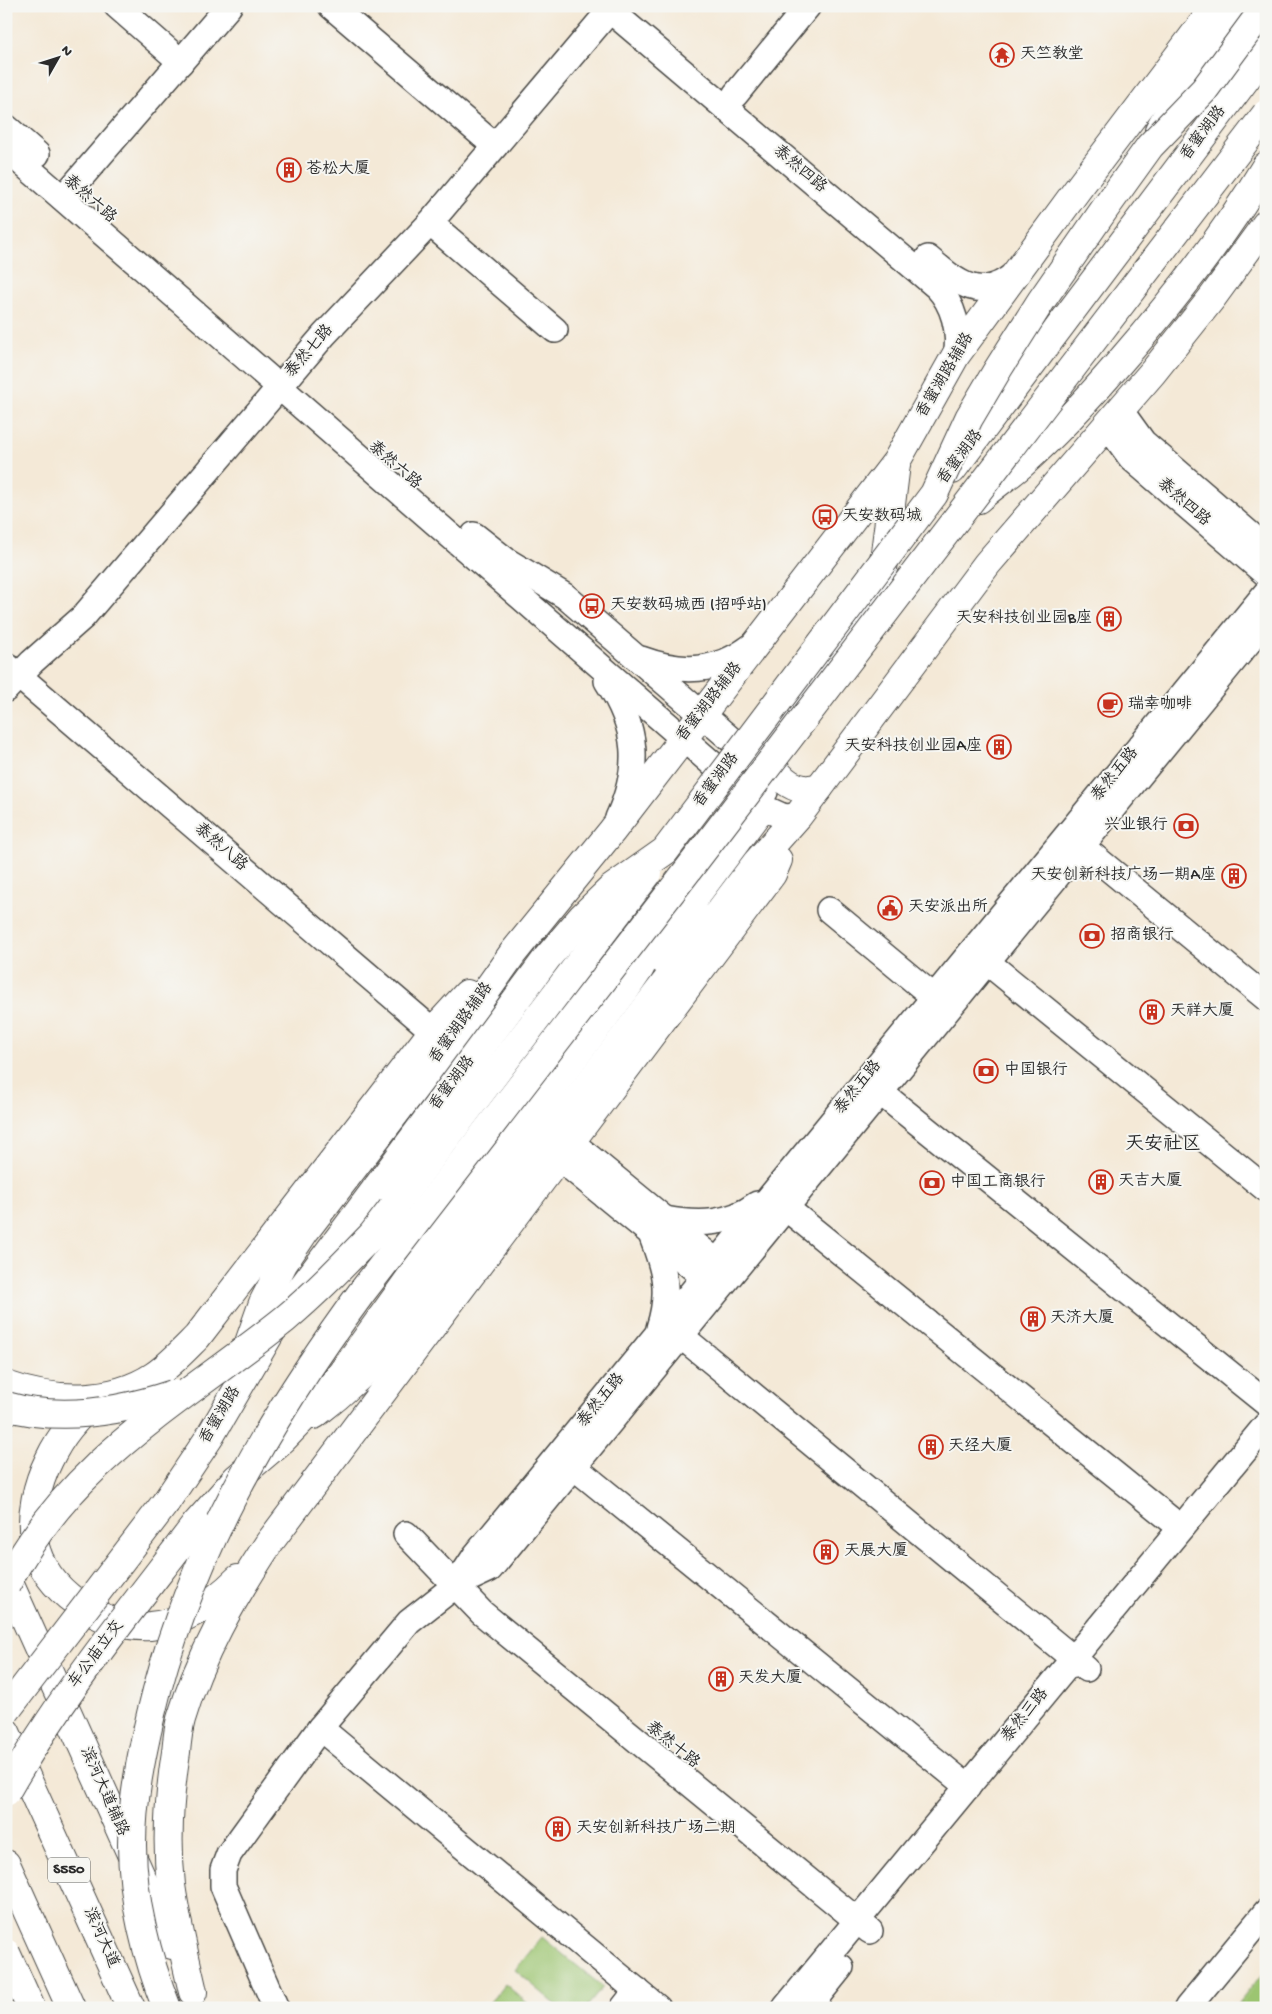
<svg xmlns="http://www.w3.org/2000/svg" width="1272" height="2014" viewBox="0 0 1272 2014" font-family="'Gochi Hand','LXGW WenKai TC',sans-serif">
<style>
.green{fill:#9cc571;stroke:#64784e}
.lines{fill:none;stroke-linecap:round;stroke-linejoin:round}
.minor-casing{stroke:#494845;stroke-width:28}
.major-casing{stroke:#494845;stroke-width:30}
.highway-casing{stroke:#494845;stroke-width:30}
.minor{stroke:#fff;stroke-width:25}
.major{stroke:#fff;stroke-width:28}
.highway{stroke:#fff;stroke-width:28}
.major-bridge-casing{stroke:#494845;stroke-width:30;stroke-linecap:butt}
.highway-bridge-casing{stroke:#494845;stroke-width:30;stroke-linecap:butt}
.major-bridge{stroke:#fff;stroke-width:28}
.highway-bridge{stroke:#fff;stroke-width:28}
.labels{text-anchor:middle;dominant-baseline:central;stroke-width:4;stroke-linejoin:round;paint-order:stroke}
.shield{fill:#f6f6f2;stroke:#686867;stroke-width:1}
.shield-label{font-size:15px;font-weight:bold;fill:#2b2b2b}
.poi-label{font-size:16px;fill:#2b2b2b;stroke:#f6f6f2;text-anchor:start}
.street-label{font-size:16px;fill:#2b2b2b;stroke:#f6f6f2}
.quarter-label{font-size:19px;fill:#2b2b2b;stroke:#f6f6f2}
</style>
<rect width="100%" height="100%" fill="#f6f6f2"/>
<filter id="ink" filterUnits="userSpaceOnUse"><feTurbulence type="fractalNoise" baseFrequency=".02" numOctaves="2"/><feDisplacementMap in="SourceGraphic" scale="10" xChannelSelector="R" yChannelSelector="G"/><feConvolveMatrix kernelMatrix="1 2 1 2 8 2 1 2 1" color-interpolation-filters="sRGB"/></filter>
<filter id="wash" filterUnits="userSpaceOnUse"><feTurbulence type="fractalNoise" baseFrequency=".0096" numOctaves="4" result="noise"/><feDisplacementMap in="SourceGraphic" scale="20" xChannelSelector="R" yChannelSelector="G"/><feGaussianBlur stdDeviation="1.12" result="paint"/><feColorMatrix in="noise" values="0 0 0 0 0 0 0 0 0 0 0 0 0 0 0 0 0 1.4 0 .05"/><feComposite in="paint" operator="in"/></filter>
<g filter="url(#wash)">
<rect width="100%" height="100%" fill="#f4e9d7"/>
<g class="green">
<path d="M542,1937L603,1987L586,2008H560L515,1970Z"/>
<path d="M1266,1969V2008H1235Z"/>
<path d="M505,1984L533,2008H485Z"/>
</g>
</g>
<g filter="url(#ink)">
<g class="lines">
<g class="minor-casing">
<g id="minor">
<path d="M117,6L181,62"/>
<path d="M331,6L495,146"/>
<path d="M605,6L937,287C953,304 961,331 956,355"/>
<path d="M735,95L808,6"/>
<path d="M6,127L37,154"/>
<path d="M6,149L762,807L784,817L798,816"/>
<path d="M63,198L229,6"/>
<path d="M430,223L555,330"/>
<path d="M928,258C957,283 982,305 1018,271"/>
<path d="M1120,410L1143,442L1266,548"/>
<path d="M1107,425L1131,458L1266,574"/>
<path d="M474,535L507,561L565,596L750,756L762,772L765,792"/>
<path d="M641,659C682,674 717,673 752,646"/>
<path d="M6,665L433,1031"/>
<path d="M607,681C638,728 641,767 618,818"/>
<path d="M6,689L32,662L83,617L324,335L430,223L610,10"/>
<path d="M1069,836L1266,998"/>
<path d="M829,910L934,997"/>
<path d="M987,962L1266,1189"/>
<path d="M880,1092L1266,1403"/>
<path d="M571,1142L728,1271"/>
<path d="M559,1158L715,1286"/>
<path d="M786,1208L1181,1528"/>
<path d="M665,1219C699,1225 729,1225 757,1204"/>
<path d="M651,1234C664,1268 671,1291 659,1328"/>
<path d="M681,1336L1086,1669"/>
<path d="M574,1467L968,1787"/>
<path d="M406,1534L482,1613L870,1931"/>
<path d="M456,1585L475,1556L1266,593"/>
<path d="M320,1728L658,2008"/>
<path d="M276,2008L223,1886V1870L229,1854L320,1728L409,1622L456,1585L490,1569L1266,621"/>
<path d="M623,2008L637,1990"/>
<path d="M785,2008L1266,1425"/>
<path d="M808,2008L841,1967"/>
<path d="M1187,2008L1266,1912"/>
</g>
</g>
<g class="major-casing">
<g id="major">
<path d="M819,788C814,788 808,790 804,789C785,786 767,767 770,747C771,739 776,732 780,726L852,632L874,596L883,569L896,464"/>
<path d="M663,960L679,938L687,913L697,894L762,807"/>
<path d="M243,1360L263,1303L283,1264L305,1231L453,1038L513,953L612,831L896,462L956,355L1077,190L1216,6"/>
<path d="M6,1385C53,1402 112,1404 154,1376C170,1365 183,1351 197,1337L433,1031L467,994"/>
<path d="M96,1402C75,1417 60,1437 49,1460C37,1484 30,1514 34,1541C42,1590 102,1629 150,1626C184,1623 215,1602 238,1579"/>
<path d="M314,1415C344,1392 370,1368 395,1339L757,862L798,816L987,564L1153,372L1212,298L1266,224"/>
<path d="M6,1576L172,1945"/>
<path d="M193,1992C185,1957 176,1921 171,1885C166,1840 169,1796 176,1752C177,1741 178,1730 181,1719C200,1655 233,1598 269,1543L772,874L778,860"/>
</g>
</g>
<g class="highway-casing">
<g id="highway">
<path d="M1159,130L1190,75L1241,6"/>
<path d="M952,470L1266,52"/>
<path d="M978,499C992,487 1008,476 1022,464C1057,433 1089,398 1119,363C1173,301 1224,236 1266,166"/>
<path d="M166,1502L209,1438L278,1320L378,1186"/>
<path d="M196,1524L236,1479L283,1439L311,1410L339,1377L443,1232L625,990L640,968L679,890"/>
<path d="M6,1732L131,2008"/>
<path d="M6,1864L71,2008"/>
</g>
</g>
<use href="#minor" class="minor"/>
<use href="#major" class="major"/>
<use href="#highway" class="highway"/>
<g class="major-bridge-casing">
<g id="major-bridge">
<path d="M6,1711L166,1502"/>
<path d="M6,1792C60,1696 130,1611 196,1524"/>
</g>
</g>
<g class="highway-bridge-casing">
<g id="highway-bridge">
<path d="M378,1186L547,958L582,917L611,889L665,851L934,494L969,418L998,369L1041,301L1104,210L1150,146L1204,90L1266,6"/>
<path d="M6,1406C61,1422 119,1412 173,1394"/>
<path d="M6,1585C71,1459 179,1404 285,1319C316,1293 344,1264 372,1235L648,873"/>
<path d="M6,1953L31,2008"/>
<path d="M167,2008C147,1959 132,1898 132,1845C132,1801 141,1757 151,1714C188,1557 267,1421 362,1292L688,870L1266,114"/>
</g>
</g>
<use href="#major-bridge" class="major-bridge"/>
<use href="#highway-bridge" class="highway-bridge"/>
</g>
</g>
<defs>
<g id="temple-ring" transform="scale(1.25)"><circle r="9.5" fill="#f6f6f2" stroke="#c8321e" stroke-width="1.5"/><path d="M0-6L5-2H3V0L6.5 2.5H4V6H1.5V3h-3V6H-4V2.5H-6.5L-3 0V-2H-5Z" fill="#c8321e"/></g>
<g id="building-ring" transform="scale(1.25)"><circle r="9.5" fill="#f6f6f2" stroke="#c8321e" stroke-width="1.5"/><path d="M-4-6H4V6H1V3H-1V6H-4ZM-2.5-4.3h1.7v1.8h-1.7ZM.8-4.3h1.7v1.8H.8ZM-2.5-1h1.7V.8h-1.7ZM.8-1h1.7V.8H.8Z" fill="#c8321e"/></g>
<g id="bus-ring" transform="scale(1.25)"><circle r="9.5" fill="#f6f6f2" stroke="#c8321e" stroke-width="1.5"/><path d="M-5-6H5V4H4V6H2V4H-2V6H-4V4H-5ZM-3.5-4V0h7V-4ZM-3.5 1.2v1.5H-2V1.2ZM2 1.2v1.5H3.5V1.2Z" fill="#c8321e"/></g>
<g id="cafe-ring" transform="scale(1.25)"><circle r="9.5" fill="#f6f6f2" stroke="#c8321e" stroke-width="1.5"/><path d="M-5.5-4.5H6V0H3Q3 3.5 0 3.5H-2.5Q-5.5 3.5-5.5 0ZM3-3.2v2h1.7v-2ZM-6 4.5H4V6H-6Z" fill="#c8321e"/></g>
<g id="bank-ring" transform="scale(1.25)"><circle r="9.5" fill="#f6f6f2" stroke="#c8321e" stroke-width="1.5"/><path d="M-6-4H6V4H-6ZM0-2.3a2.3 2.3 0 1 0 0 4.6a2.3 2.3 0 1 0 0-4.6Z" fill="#c8321e"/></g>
<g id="civic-ring" transform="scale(1.25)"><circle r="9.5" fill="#f6f6f2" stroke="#c8321e" stroke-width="1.5"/><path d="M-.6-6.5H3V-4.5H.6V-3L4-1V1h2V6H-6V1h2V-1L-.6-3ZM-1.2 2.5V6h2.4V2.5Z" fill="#c8321e"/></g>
</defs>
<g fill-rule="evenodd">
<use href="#temple-ring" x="1002" y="55"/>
<use href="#building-ring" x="289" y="170"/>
<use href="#bus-ring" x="825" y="517"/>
<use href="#bus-ring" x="592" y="606"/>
<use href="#building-ring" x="1109" y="619"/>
<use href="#cafe-ring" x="1110" y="705"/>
<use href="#building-ring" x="999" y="747"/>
<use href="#bank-ring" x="1186" y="826"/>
<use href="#building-ring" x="1234" y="876"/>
<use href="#civic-ring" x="890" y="908"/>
<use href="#bank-ring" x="1092" y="936"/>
<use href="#building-ring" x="1152" y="1012"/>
<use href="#bank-ring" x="986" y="1071"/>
<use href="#building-ring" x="1101" y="1182"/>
<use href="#bank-ring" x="932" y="1183"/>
<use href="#building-ring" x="1033" y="1319"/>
<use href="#building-ring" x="931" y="1447"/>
<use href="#building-ring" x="826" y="1552"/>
<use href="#building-ring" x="721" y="1679"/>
<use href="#building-ring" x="558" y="1829"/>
</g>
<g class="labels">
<rect class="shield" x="48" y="1857.5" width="42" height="25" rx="4"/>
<g class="shield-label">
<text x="69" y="1870">S550</text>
</g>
<g class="poi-label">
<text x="1020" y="55">天竺教堂</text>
<text x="306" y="170">苍松大厦</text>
<text x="842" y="517">天安数码城</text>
<text x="610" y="606">天安数码城西 (招呼站)</text>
<text x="1092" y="619" text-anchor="end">天安科技创业园B座</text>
<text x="1128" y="705">瑞幸咖啡</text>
<text x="982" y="747" text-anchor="end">天安科技创业园A座</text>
<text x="1168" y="826" text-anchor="end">兴业银行</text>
<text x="1216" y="876" text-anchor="end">天安创新科技广场一期A座</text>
<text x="908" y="908">天安派出所</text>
<text x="1110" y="936">招商银行</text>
<text x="1170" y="1012">天祥大厦</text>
<text x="1004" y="1071">中国银行</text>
<text x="1118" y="1182">天吉大厦</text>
<text x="950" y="1183">中国工商银行</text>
<text x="1050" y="1319">天济大厦</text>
<text x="948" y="1447">天经大厦</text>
<text x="844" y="1552">天展大厦</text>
<text x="738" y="1679">天发大厦</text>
<text x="576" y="1829">天安创新科技广场二期</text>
</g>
<g class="street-label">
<text transform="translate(1204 134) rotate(-53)">香蜜湖路</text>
<text transform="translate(799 170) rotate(40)">泰然四路</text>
<text transform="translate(89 200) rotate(41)">泰然六路</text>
<text transform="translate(310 352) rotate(-49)">泰然七路</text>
<text transform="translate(946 376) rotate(-59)">香蜜湖路辅路</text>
<text transform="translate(961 458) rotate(-53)">香蜜湖路</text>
<text transform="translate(394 466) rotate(41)">泰然六路</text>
<text transform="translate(1183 503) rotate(41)">泰然四路</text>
<text transform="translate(710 703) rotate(-52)">香蜜湖路辅路</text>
<text transform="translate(1116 775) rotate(-51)">泰然五路</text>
<text transform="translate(717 781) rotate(-53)">香蜜湖路</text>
<text transform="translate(220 848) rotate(41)">泰然八路</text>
<text transform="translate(462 1024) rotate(-54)">香蜜湖路辅路</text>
<text transform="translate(453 1084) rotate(-53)">香蜜湖路</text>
<text transform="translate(859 1088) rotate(-51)">泰然五路</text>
<text transform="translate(602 1401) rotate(-51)">泰然五路</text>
<text transform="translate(221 1416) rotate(-59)">香蜜湖路</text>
<text transform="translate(97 1655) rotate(-53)">车公庙立交</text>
<text transform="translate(1026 1716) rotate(-51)">泰然三路</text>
<text transform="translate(672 1746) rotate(39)">泰然十路</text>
<text transform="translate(103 1792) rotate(66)">滨河大道辅路</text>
<text transform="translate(100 1938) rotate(66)">滨河大道</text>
</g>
<g class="quarter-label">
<text x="1163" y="1145">天安社区</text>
</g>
</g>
<rect width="1272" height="2014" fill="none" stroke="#f6f6f2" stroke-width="25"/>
<g transform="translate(58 58) rotate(51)" stroke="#f6f6f2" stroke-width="4" paint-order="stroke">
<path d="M0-4L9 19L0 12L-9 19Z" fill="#2b2b2b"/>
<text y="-8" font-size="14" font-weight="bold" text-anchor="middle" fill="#2b2b2b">N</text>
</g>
</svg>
